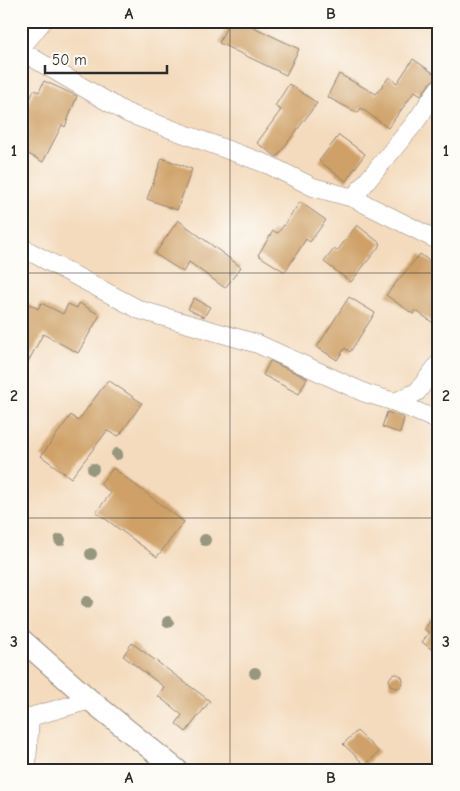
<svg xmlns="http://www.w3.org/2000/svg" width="460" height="791" viewBox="0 0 460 791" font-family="'Comic Neue',sans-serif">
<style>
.building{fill:#cfa168}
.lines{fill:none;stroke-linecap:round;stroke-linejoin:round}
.minor-casing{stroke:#908374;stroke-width:19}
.tertiary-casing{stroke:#908374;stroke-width:23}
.minor{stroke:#fff;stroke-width:18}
.tertiary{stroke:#fff;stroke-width:21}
.tree{fill:#96977e}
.grid{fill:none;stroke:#2b2b2b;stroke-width:1;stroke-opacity:0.55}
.neatline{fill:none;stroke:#2b2b2b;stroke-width:2}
.grid-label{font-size:16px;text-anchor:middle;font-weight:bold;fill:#2b2b2b}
</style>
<rect width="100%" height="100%" fill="#fdfcf7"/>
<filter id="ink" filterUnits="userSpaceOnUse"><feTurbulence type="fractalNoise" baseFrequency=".02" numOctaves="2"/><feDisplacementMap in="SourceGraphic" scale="10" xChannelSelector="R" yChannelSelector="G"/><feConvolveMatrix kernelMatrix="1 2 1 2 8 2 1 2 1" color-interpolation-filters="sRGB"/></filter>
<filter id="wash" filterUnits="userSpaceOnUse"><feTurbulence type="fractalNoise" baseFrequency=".0096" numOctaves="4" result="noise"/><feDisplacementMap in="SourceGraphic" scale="20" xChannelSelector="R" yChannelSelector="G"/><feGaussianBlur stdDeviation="1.12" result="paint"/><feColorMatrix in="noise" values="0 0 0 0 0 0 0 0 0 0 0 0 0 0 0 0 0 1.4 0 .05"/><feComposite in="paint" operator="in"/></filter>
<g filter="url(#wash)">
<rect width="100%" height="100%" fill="#f4dbbe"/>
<g id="blocks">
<g class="building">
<path d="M229,21H241L299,49L286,75L219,43Z"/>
<path d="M413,59L439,77L431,82L421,95L415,91L388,128L361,108L358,113L327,97L339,74L376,94L389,77L397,83Z"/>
<path d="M44,81L77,96L65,127L62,125L43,162L21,150V120L34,90L39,92Z"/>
<path d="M289,84L317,103L277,157L257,143L281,110L275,106Z"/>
<path d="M339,135L365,154L346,181L319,161Z"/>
<path d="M162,158L192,169L177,210L147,199Z"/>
<path d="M300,202L326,220L310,242L306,239L285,272L258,255L273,231L278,233Z"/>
<path d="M178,220L241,267L225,288L189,262L183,272L155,254Z"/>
<path d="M357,225L381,244L351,282L324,262L334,249L337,251Z"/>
<path d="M420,254L439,268V280L433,287L439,291V327L415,310L413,314L386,295Z"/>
<path d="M349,297L375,313L350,352L345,348L337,360L317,347Z"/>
<path d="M194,298L210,307L204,317L188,309Z"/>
<path d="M41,303L63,314L68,304L77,308L79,303L100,315L78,353L43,334L21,375V319L29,304L38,309Z"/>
<path d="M270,361L307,378L299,394L263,375Z"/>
<path d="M108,380L142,403L119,436L107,431L71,478L41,456L71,415L78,421Z"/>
<path d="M387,412L404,418L400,433L382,427Z"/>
<path d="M113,468L184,522L157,557L96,512L111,493L100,484Z"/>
<path d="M439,610V655L422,642L429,633L424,629Z"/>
<path d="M132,643L210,701L186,732L176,724L182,715L158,696L164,687L123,656Z"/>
<circle cx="396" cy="681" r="7"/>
<path d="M357,731L379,752L365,765L343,744Z"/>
</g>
</g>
</g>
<g filter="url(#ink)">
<use href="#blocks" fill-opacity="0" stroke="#908374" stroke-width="1"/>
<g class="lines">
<g class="minor-casing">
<g id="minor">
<path d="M21,48L43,21"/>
<path d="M21,51L127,113L269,165L313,187L353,198L439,241"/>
<path d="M353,198L414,124L439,88"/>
<path d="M21,247L140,310L258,344L365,393L395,402L439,421"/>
<path d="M395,402L417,392L439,363"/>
<path d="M23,770L27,764L30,717L90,700"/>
</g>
</g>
<g class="tertiary-casing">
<path id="tertiary" d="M21,639L90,700L177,770"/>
</g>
<use href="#minor" class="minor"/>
<use href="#tertiary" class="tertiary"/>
</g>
<g class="tree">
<circle cx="117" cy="454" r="6"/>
<circle cx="93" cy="469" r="6"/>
<circle cx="60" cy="540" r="6"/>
<circle cx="205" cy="540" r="6"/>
<circle cx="91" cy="554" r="6"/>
<circle cx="87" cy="602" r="6"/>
<circle cx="168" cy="622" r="6"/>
<circle cx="255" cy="673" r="6"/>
</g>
</g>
<path class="grid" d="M230,21V770M21,273H439M21,518H439"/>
<rect width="460" height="791" fill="none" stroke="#fdfcf7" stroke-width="55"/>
<path d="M45 65v8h122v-8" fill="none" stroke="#2b2b2b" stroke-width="2.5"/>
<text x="52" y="65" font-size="15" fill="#2b2b2b" stroke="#fdfcf7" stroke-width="4" paint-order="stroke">50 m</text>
<rect x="28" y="28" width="404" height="736" class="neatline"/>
<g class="grid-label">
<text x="129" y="19">A</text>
<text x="331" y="19">B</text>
<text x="14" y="156">1</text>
<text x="446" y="156">1</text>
<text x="14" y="401">2</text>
<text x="446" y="401">2</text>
<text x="14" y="647">3</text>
<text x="446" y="647">3</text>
<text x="129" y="783">A</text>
<text x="331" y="783">B</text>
</g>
</svg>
